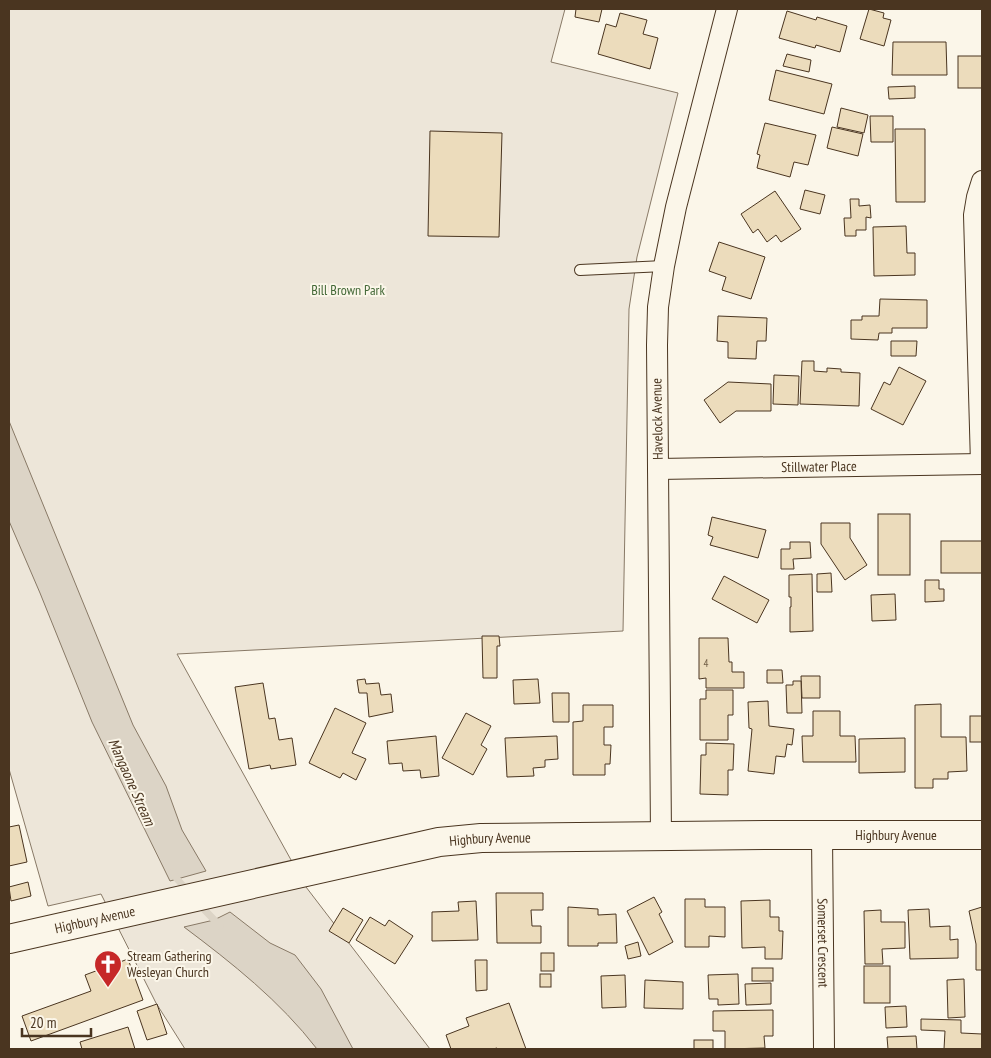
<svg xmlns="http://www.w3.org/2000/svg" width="991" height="1058" viewBox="0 0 991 1058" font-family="'PT Sans Narrow',sans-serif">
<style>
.green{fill:#ede6d9;stroke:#887966}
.water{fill:#dcd4c6;stroke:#887966}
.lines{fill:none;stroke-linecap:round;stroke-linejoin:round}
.stream{stroke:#dcd4c6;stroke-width:7}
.building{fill:#ecdcbc;stroke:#4a3520}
.lane-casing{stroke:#4a3520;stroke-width:12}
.street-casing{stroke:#4a3520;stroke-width:22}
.secondary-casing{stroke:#4a3520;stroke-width:30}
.lane{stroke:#fbf6e9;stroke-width:10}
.street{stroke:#fbf6e9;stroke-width:20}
.secondary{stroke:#fbf6e9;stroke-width:28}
.labels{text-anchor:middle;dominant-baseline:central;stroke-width:4;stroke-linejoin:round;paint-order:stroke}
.number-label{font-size:11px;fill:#725f47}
.park-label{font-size:14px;fill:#436837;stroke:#fbf6e9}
.street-label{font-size:14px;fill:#4a3520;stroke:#fbf6e9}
.poi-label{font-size:14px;fill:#4a3520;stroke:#fbf6e9;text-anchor:start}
.water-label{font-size:15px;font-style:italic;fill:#4a3520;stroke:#fbf6e9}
</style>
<rect width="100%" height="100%" fill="#fbf6e9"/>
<path class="green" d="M9,9H565L551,62L678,93L637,257L629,309L623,631L177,654L306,887L430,1049H185L156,1003L101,894L48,906L9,769Z"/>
<g class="water">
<path d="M9,421L133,725L166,786L182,830L206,871L170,881L92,722L40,593L9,521Z"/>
<path d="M230,912L270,943L295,955L321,989L353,1049H317C280,1001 232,963 184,927L214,920Z"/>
</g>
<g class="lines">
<g class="stream">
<path d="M173,872L177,879L188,891"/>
<path d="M198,903L220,926"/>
</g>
</g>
<g class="building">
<path d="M576,9H602L599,22L575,17Z"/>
<path d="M869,9L884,13L883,18L891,20L884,46L860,39Z"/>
<path d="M787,11L816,20L817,17L847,26L840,52L816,45L815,48L779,38Z"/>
<path d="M620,13L647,20L643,34L658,38L650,69L598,54L606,24L616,27Z"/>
<path d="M893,42H946L947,75H892Z"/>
<path d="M787,54L811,60L809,72L783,66Z"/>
<rect x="958" y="56" width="24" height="32"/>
<path d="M776,70L832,84L824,114L769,100Z"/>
<path d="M915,86V98L889,99L888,87Z"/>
<path d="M841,108L868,115L864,133L837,127Z"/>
<path d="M870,116H893V142H871Z"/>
<path d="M765,123L816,135L808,165L794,162L790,177L757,168L760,155L757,154Z"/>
<path d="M832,127L863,134L858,156L827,148Z"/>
<path d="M895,129H925V202H896Z"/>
<path d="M430,131L502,133L499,237L428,236Z"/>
<path d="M805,190L825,195L820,214L800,209Z"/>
<path d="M775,191L801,229L781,242L776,235L767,242L758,229L753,233L741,214Z"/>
<path d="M850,199H859V206L870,205L871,218L866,217V230H856V236H845L844,218H851Z"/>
<path d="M906,226L907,253H915V275L874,276L873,227Z"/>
<path d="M719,242L765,257L751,299L722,290L726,277L709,271Z"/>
<path d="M880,299L927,300V328H892V333H879L878,340L851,339V320H862V316H879Z"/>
<path d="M718,316L767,318L766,341H757L756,359L728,358V342L717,341Z"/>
<path d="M891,341H917L916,356H891Z"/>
<path d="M802,361H814V371L827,372V368L841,369V372L860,373L859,406L800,404Z"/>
<path d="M899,367L926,381L903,425L871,409L884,382L890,385Z"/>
<path d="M774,375L799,376L798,405L773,404Z"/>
<path d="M728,382L771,384V411H736L720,423L704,400Z"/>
<rect x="878" y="514" width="32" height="61"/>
<path d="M712,517L766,530L758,558L710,545L713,537L708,535Z"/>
<path d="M821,523H850V538L867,565L845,580L821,544Z"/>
<rect x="941" y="541" width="41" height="32"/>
<path d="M790,542H810L811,558L793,559L794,569H781V549H790Z"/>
<path d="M831,573L832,592H817V574Z"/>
<path d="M812,574L813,631L790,632V607H791V597H789V575Z"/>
<path d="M724,576L769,600L757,623L712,599Z"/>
<path d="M925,580H939V589H944V601L925,602Z"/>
<path d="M895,594L896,620L872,621L871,595Z"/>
<path d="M482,636H499L500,646H497V678H483Z"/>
<path d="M699,638H728L729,662H732V672H744V688H706V678L699,679Z"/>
<path d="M767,670H782L783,683H767Z"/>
<path d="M801,676H820V698H802Z"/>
<path d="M365,679L366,684L379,683L381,695L391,694L393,712L369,717L367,693H359L357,680Z"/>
<path d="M538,679L540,703L514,704L513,680Z"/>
<path d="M793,681H801L802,713H787L786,685H793Z"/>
<path d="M263,683L269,719L275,718L279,740L292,738L296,765L271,769L270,765L249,769L235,687Z"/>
<path d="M706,690H733V715H728V740H700V699H706Z"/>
<path d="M552,693H569V722H553Z"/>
<path d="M768,701L769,726L794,729L792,745L787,744L785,757L776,756L774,774L748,771L752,729L749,728L748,702Z"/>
<path d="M941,704V737H966L967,771L948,772V779H933V788H915V705Z"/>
<path d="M583,705H613V727H604V745H611L610,764H605V775H573V722L583,721Z"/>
<path d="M335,708L366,723L352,753L366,759L356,780L343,773L340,778L309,763Z"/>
<path d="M813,711H840V736H855L856,762H803L802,736H813Z"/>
<path d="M466,713L491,726L481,745L487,749L473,775L442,758Z"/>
<rect x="970" y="716" width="12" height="26"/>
<path d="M436,736L439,776L421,778L420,770L403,771L402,763L389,764L387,741Z"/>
<path d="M557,736L558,759L545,760V767L533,768L534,776L507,777L505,738Z"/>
<path d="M905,738V772L859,773V739Z"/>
<path d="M706,743L734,744L733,770H728V795L700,794L701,755H706Z"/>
<path d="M19,825L27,862L9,866V827Z"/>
<path d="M28,882L31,896L11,901L9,887Z"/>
<path d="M496,893H543V910H531L532,926H541V943H497Z"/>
<path d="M654,897L662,912L659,914L673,942L649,955L627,911Z"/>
<path d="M685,899H705V907H725V937L709,936V947H685Z"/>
<path d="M770,900V917H779V931H783L782,959H765V947L742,948L741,901Z"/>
<path d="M476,901L478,940L432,941V912L459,911L458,902Z"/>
<path d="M568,907L598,909V915L616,914L617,943H598V946H568Z"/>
<path d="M982,907V970H976V944L969,911Z"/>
<path d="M343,908L363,920L349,943L329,931Z"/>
<path d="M929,909L930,927L950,926V940L958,939V958L910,959L908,910Z"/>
<path d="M881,910V922H905V948L882,949L883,964H865L864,911Z"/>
<path d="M370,917L385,926L389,920L413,936L395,964L356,940Z"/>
<path d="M638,942L641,956L628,959L625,946Z"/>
<rect x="541" y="953" width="13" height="18"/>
<path d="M128,959L143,1000L31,1041L22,1016L91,991L85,975Z"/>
<path d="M475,960H487V990L476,991Z"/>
<rect x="864" y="966" width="26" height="37"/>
<rect x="752" y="968" width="21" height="13"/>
<rect x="540" y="974" width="11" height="13"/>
<path d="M738,974L739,1004L718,1005V999H709L708,975Z"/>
<path d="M625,975L626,1007L602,1008L601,976Z"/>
<path d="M964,979L965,1017L948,1018L947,980Z"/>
<path d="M645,980L683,982V1009L644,1008Z"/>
<path d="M771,983V1004L746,1005L745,984Z"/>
<path d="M509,1003L526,1049H497V1048L493,1049H451L446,1035L469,1026L466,1018Z"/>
<path d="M157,1004L167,1034L147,1040L137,1011Z"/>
<path d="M906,1006L907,1027L886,1028L885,1007Z"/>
<path d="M773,1010V1036H764L765,1048L725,1049V1031H713V1011Z"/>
<path d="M921,1019L961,1020V1033L982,1034V1049H944L945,1031L921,1030Z"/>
<path d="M128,1027L135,1049H82L80,1042Z"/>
<path d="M916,1036L917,1049H888L887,1037Z"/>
<rect x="694" y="1040" width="19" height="9"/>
</g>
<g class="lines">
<g class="lane-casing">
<path id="lane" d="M580,270L664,266"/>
</g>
<g class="street-casing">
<g id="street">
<path d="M981,464L974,215L977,197L982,181"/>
<path id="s1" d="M658,469L982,464"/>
<path id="s2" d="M822,835L824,1049"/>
<path d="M661,836L657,345L658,307L664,266L676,207L727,9"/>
</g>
</g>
<g class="secondary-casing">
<g id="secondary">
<path id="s3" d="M9,939L439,842L481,838L771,835H982"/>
</g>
</g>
<use href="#lane" class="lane"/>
<use href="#street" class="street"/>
<use href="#secondary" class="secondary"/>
</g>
<defs>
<g id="church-pin" transform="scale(1.4375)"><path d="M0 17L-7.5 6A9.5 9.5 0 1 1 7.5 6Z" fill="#c62828" stroke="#fbf6e9"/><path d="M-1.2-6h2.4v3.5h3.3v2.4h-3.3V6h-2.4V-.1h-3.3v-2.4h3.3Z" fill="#fff"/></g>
</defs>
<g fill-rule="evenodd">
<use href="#church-pin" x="108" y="964"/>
</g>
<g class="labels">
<g class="number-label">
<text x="706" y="663">4</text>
</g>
<g class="park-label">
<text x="348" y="290">Bill Brown Park</text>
</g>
<g class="street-label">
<text transform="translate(657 419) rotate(-91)">Havelock Avenue</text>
<text stroke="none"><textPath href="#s1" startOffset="161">Stillwater Place</textPath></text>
<text stroke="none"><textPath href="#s3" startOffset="898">Highbury Avenue</textPath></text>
<text stroke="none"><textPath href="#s3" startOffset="492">Highbury Avenue</textPath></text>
<text stroke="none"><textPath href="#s3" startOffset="88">Highbury Avenue</textPath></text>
<text stroke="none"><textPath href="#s2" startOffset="108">Somerset Crescent</textPath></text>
</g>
<g class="poi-label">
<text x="127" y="956">Stream Gathering<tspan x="127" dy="16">Wesleyan Church</tspan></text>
</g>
<g class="water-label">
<text transform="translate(132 782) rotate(66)">Mangaone Stream</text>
</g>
</g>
<rect width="991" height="1058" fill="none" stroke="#4a3520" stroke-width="20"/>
<path d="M22 1028v8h69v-8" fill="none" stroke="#4a3520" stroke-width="2.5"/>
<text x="30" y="1028" font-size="15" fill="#4a3520" stroke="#fbf6e9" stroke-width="4" paint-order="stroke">20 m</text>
</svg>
